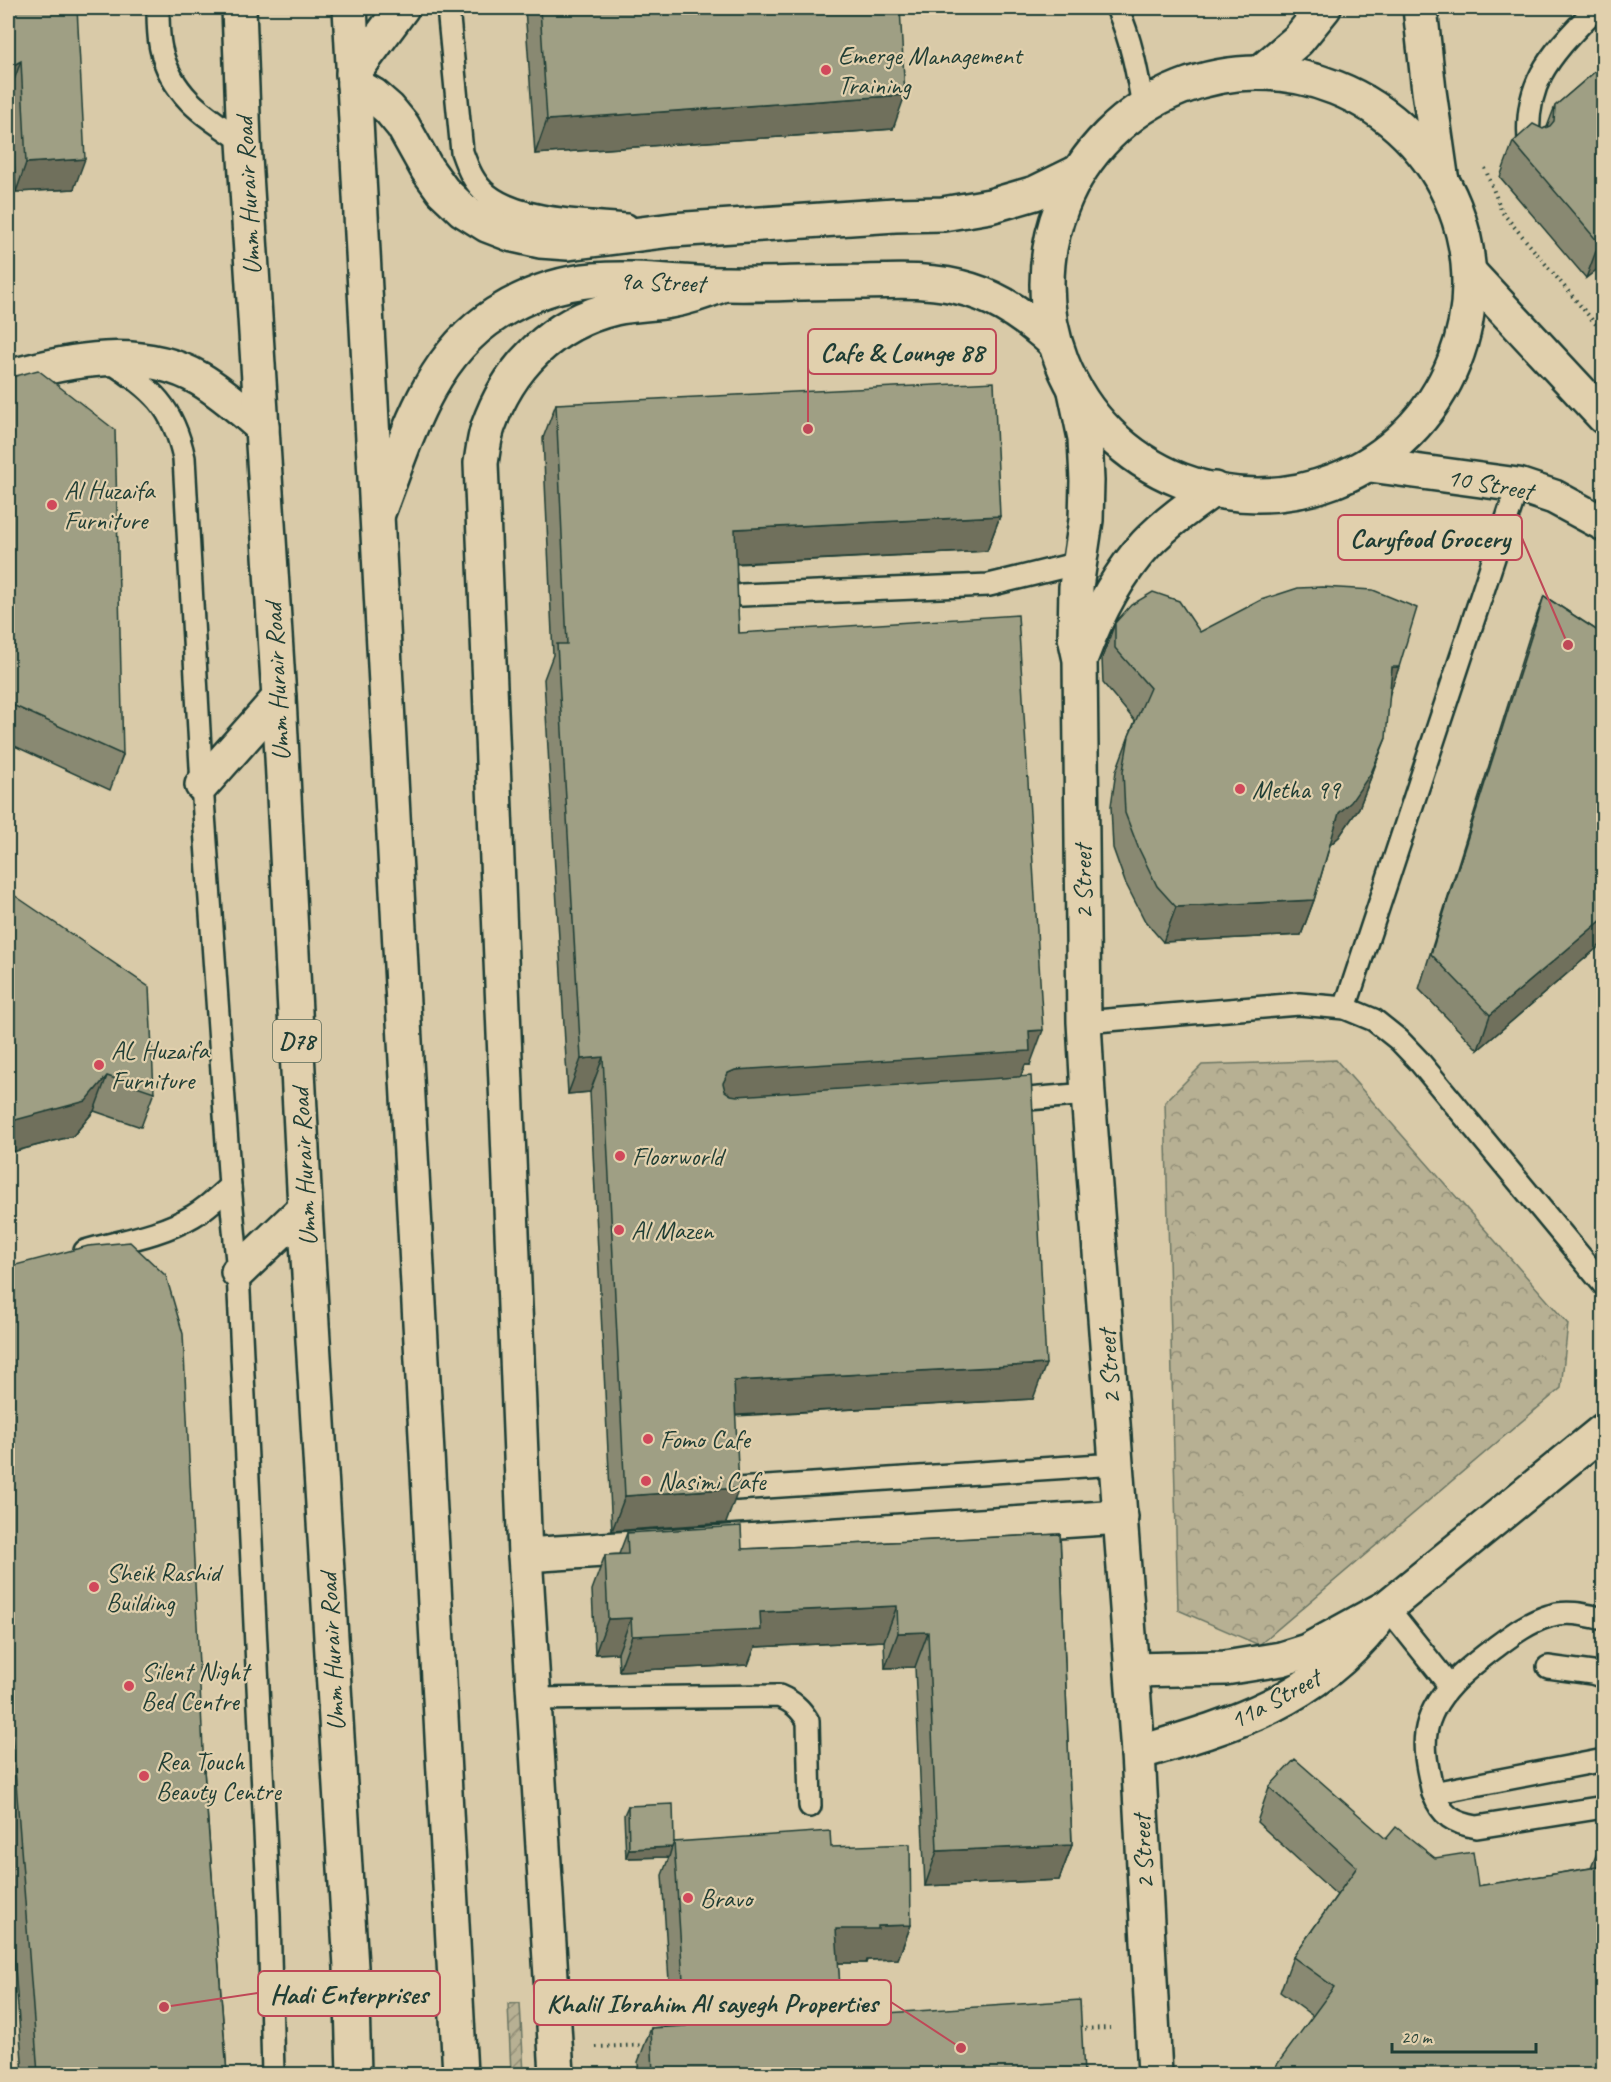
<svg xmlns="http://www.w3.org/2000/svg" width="1611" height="2082" viewBox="0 0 1611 2082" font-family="Caveat,sans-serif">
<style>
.park{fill:url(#park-crowns);stroke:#6b7664;stroke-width:1.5}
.garden{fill:url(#garden-furrows);stroke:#6b7664;stroke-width:1.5}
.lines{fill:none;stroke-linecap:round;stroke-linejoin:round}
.lane-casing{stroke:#1f3d34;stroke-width:26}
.street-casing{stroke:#1f3d34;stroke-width:38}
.secondary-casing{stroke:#1f3d34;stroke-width:38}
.primary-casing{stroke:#1f3d34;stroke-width:38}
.path{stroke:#1f3d34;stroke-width:4;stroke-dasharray:1.5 4.5;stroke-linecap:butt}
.lane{stroke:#e1d0ad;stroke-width:21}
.street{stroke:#e1d0ad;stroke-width:33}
.secondary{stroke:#e1d0ad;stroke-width:33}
.primary{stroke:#e1d0ad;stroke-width:33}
.wall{fill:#898972;stroke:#1f3d34;stroke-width:1.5}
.shaded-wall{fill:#6f6f5c;stroke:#1f3d34;stroke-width:1.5}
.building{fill:#9f9f84;stroke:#1f3d34;stroke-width:1.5}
.poi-dot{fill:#d1495b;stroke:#e1d0ad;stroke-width:2}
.labels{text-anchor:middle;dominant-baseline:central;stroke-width:4.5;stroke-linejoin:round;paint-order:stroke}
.shield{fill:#e1d0ad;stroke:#596958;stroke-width:1.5}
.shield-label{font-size:24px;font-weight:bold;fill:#1f3d34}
.poi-label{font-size:26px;fill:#1f3d34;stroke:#e1d0ad;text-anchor:start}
.street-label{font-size:26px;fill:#1f3d34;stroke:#e1d0ad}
.leader{fill:none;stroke:#bf4857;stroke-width:2}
.callout-dot{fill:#bf4857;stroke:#e1d0ad;stroke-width:2}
.callout{fill:#e1d0ad;stroke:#bf4857;stroke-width:2}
.callout-label{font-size:27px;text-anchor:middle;font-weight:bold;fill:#1f3d34}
</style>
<defs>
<pattern id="park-crowns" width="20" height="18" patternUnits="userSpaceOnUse" patternTransform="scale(1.5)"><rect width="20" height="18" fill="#b7b093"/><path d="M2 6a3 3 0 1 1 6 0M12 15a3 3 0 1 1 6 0" fill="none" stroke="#949079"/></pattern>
<pattern id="garden-furrows" width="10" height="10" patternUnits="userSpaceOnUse" patternTransform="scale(1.5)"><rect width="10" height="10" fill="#b7b093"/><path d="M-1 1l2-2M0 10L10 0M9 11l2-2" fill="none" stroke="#949079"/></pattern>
</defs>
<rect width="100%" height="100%" fill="#d9caa8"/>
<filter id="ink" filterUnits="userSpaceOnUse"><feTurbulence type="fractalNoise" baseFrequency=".0167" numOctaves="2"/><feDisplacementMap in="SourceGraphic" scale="12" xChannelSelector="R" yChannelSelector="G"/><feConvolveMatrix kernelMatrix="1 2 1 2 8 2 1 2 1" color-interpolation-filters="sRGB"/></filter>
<g filter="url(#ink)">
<path class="park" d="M1336,1060L1568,1324L1561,1388L1259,1645L1178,1610L1165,1102L1202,1065Z"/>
<path class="garden" d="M520,2003L524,2074H511L508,2004Z"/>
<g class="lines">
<g class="lane-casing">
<g id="lane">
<path d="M158,8C158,21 158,36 161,49C172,97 207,117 244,142"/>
<path d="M448,8L462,152C468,169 474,184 488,195C521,221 586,221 627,225"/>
<path d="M1117,8C1131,39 1137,72 1143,106"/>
<path d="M1530,151C1521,82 1552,54 1596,8"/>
<path d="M109,361C152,389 173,406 184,458L202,785L230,1186L238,1272L269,1915L273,2074"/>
<path d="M742,595L989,585L1079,563"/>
<path d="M1345,1008L1518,485"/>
<path d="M1084,1022L1299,1004L1345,1008L1374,1020L1399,1040L1418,1060L1604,1285"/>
<path d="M1004,1101L1088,1094"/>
<path d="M85,1251C121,1241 161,1235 193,1216C207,1208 218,1197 230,1186"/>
<path d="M736,1489L1116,1464"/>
<path d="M1387,1607L1450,1686"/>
<path d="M1604,1619C1586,1615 1567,1610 1549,1616C1529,1622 1513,1634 1497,1646C1468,1668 1432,1694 1426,1733C1423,1753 1429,1774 1433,1793L1604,1760"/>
<path d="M1548,1667L1592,1673L1604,1677"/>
<path d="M534,1699L779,1696C793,1702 800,1708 808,1721L810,1806"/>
<path d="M1433,1793C1442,1816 1453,1823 1477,1827L1604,1807"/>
</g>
</g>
<g class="street-casing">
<g id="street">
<path d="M1075,391L1085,438L1087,481L1086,520L1076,587L1075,637L1080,660L1084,1022L1088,1094L1138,1753L1155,2074"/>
<path d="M1082,655C1097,615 1116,576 1146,544C1166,523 1190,506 1214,489"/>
<path d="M525,1555L1121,1517"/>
<path d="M1132,1670L1225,1668L1281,1659L1307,1651L1387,1607L1604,1430"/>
<path d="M1138,1753C1231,1725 1311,1703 1375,1623"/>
<path d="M557,2074L525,1555L481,463C483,451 484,439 488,427C509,367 552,323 615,308C633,304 652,304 670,301C688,298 705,292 722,285"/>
</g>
</g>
<g class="secondary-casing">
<g id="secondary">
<path d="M1420,8L1429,91L1441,175"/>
<path d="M1262,71L1298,40L1324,8"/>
<circle cx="1258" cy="284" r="211"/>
<path d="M354,84L373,95L389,109L403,126L427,169L443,191L463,210L487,225L513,235L540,241L568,243L672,230L895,215L943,214L990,206L1035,193L1078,172"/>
<path d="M1470,273L1604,417"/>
<path d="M8,377C69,360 141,345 200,379C222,392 242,410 262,427"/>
<path d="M1370,465L1518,485L1554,497L1604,524"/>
<path d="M378,513C406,441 427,358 496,314C526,295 559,283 594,280C638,276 682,284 726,284C771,285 817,282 862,282C899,281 935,279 970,290C1003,300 1029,320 1054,342"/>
</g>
</g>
<g class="primary-casing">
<g id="primary">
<path d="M239,8L244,142L279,698L305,1208L351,1967L354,2074"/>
<path d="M350,8L460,2074"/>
<path d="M353,74L402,8"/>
<path d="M202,785L279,698"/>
<path d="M238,1272L305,1208"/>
</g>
</g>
<g class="path">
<path d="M1485,168L1502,212L1604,334"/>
<path d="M1079,2029L1110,2028"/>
<path d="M596,2047L649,2045"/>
</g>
<use href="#lane" class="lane"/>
<use href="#street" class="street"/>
<use href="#secondary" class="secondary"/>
<use href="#primary" class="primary"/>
</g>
<g class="wall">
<path d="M8,8L74,189L16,192L10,91Z"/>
<path d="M525,8H900L893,129L535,154Z"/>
<path d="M1604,64V264L1586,278L1500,177L1513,142L1547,127L1555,106Z"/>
<path d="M8,378L123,755L110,790L8,743Z"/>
<path d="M556,404L1000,516L987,551L736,564L739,633L1030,1065H1025L1020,1077L1033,1399L735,1416L726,1523L612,1531L590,1092L568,1094L544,679L553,655L543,438Z"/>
<path d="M1544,596L1604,635V942L1478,1050L1419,989L1531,631Z"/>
<path d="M1115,623L1200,632L1399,667L1389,694L1373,772L1359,808L1339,837L1330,845L1314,900L1301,935L1163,942L1145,921L1125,882L1113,848L1111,806L1116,771L1129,736L1135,721L1103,683L1102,658Z"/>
<path d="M8,891L154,1092L141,1127L94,1111L73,1136L8,1153Z"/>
<path d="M8,1267L204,1770L227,2074H23L8,1875Z"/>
<path d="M627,1533L742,1549L1060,1534L1072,1845L1059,1880L925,1886L915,1667L885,1668L884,1641L755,1647L748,1665L619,1671L618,1653L595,1654L592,1590L605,1555L619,1554Z"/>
<path d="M1269,1787L1386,1839L1435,1858L1478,1886L1591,1868L1604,1835V2074L1313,2016L1280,1992L1293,1957L1337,1895L1257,1822Z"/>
<path d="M628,1806L674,1842L831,1847L911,1925L898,1959L867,1960L866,1963H838L842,2016L1084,2074H639L638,2062L651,2028L672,2026L662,1875L669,1857L626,1858L624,1815Z"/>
</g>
<g class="shaded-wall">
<path d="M21,61L10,91L8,92V68Z"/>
<path d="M905,95L893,129L535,154L547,120Z"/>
<path d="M85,159L74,189L16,192L26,163Z"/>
<path d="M1604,240V264L1586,278L1599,243Z"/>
<path d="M1000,516L987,551L722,564L735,529Z"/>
<path d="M1392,667H1399L1387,702Z"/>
<path d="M1386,738L1359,808L1339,837L1326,848L1339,813Z"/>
<path d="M1314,900L1301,935L1163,942L1176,907Z"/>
<path d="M1604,918V942L1478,1050L1490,1015Z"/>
<path d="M1043,1030L1030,1065H1025L1017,1086L722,1105L723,1083L728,1073L735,1070L1029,1031Z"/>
<path d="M603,1057L590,1092L568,1094L581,1059Z"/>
<path d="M107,1076L94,1111L73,1136L8,1153V1122Z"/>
<path d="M1046,1364L1033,1399L721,1416L734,1381Z"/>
<path d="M739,1488L726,1523L612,1531L625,1496Z"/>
<path d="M897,1606L884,1641L755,1647L748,1665L619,1671L632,1636L760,1612Z"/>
<path d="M631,1618L618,1653L595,1654L608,1619Z"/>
<path d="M928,1632L915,1667L885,1668L898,1633Z"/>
<path d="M1072,1845L1059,1880L925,1886L937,1851Z"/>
<path d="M672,1847L669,1857L626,1858L629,1849Z"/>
<path d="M911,1925L898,1959L867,1960L866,1963H824L836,1929L878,1926Z"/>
<path d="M1604,2004V2037L1598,2005Z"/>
</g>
<g class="building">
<path d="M8,8H77L85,159L26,163L21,61L8,68Z"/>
<path d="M540,8H900L905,95L547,120Z"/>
<path d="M1604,64V240L1599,243L1513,142L1533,124L1543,129L1550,126L1554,121L1555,106Z"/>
<path d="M38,370L115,430L123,755L8,703V378Z"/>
<path d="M994,382L1000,516L735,529L739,633L1018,615L1043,1030L1029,1031L1030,1051L735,1070L728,1073L723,1083L725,1091L731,1095L737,1096L1031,1076L1046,1364L734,1381L739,1488L625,1496L603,1057L581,1059L557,644H567L556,404Z"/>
<path d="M1322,587L1373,590L1417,608L1399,667H1392L1386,738L1371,773L1351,802L1339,813L1314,900L1176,907L1157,886L1138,847L1125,813L1123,771L1129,736L1150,688L1115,648V623L1131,605L1153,592L1179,601L1200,632L1261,600L1298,588Z"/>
<path d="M1544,596L1604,635V918L1490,1015L1431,954Z"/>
<path d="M8,891L149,987L154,1092L107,1076L86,1101L8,1122Z"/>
<path d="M130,1242L166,1276L183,1334L204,1770L227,2074H38L8,1676V1267L88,1246Z"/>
<path d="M741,1526L742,1549L1060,1534L1072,1845L937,1851L928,1632L898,1633L897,1606L760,1612L761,1630L632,1636L631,1618L608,1619L605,1555L628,1554L627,1533Z"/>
<path d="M1295,1759L1386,1839L1396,1827L1435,1858L1473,1852L1478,1886L1604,1866V2004L1598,2005L1604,2038V2074H1270L1334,1987L1293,1957L1357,1867L1269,1787Z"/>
<path d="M673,1804L674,1842L672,1847L629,1849L628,1806Z"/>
<path d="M830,1831L831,1847L910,1844L911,1925L878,1926V1929H836L842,2016L1080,2000L1084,2074H653L651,2028L686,2026L674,1842Z"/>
</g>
</g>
<g class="poi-dot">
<circle cx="826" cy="70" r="6"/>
<circle cx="52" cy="505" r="6"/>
<circle cx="1240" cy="789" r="6"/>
<circle cx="99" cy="1065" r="6"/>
<circle cx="620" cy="1156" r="6"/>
<circle cx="619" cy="1230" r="6"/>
<circle cx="648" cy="1439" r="6"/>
<circle cx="646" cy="1481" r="6"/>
<circle cx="94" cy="1587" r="6"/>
<circle cx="129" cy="1686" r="6"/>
<circle cx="144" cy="1776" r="6"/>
<circle cx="688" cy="1898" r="6"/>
</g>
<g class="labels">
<rect class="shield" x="273" y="1020" width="48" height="42" rx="4.5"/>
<g class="shield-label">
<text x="297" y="1041">D78</text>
</g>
<g class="poi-label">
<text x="838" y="55">Emerge Management<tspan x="838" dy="30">Training</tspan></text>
<text x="64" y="490">Al Huzaifa<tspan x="64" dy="30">Furniture</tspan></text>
<text x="1252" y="789">Metha 99</text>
<text x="111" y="1050">AL Huzaifa<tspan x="111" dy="30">Furniture</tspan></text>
<text x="632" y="1156">Floorworld</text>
<text x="631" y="1230">Al Mazen</text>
<text x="660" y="1439">Fomo Cafe</text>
<text x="658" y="1481">Nasimi Cafe</text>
<text x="106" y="1572">Sheik Rashid<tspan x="106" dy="30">Building</tspan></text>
<text x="141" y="1671">Silent Night<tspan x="141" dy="30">Bed Centre</tspan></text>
<text x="156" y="1761">Rea Touch<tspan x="156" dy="30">Beauty Centre</tspan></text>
<text x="700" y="1898">Bravo</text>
</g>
<g class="street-label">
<text transform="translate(248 196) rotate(-93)">Umm Hurair Road</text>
<text transform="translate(662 282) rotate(2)">9a Street</text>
<text transform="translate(1490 484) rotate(10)">10 Street</text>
<text transform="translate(277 682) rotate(-93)">Umm Hurair Road</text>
<text transform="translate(1083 882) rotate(-91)">2 Street</text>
<text transform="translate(304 1167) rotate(-93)">Umm Hurair Road</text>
<text transform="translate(1109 1367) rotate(-94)">2 Street</text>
<text transform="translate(332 1652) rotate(-93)">Umm Hurair Road</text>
<text transform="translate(1275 1699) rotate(-28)">11a Street</text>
<text transform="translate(1143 1852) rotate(-93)">2 Street</text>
</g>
</g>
<path class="leader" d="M808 429L808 352M1568 645L1522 538M164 2007L258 1993M961 2048L891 2002"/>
<g class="callout-dot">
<circle cx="808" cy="429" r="6"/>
<circle cx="1568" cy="645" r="6"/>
<circle cx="164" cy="2007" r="6"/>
<circle cx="961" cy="2048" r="6"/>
</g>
<g class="callout">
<rect x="808" y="329" width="188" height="45" rx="6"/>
<rect x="1338" y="515" width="184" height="45" rx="6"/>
<rect x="258" y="1971" width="182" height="45" rx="6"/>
<rect x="534" y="1980" width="357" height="45" rx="6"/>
</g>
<g class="callout-label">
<text x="902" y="361">Cafe &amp; Lounge 88</text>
<text x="1430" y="547">Caryfood Grocery</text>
<text x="349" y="2003">Hadi Enterprises</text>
<text x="712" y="2012">Khalil Ibrahim Al sayegh Properties</text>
</g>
<rect width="1611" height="2082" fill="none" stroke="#e1d0ad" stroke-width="30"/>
<rect x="15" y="15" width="1581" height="2052" fill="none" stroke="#1f3d34" stroke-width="2" filter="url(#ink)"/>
<path d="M1392 2043v9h144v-9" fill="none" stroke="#1f3d34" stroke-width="3"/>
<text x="1401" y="2043" font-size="18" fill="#1f3d34" stroke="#e1d0ad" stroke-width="4.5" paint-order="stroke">20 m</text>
</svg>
